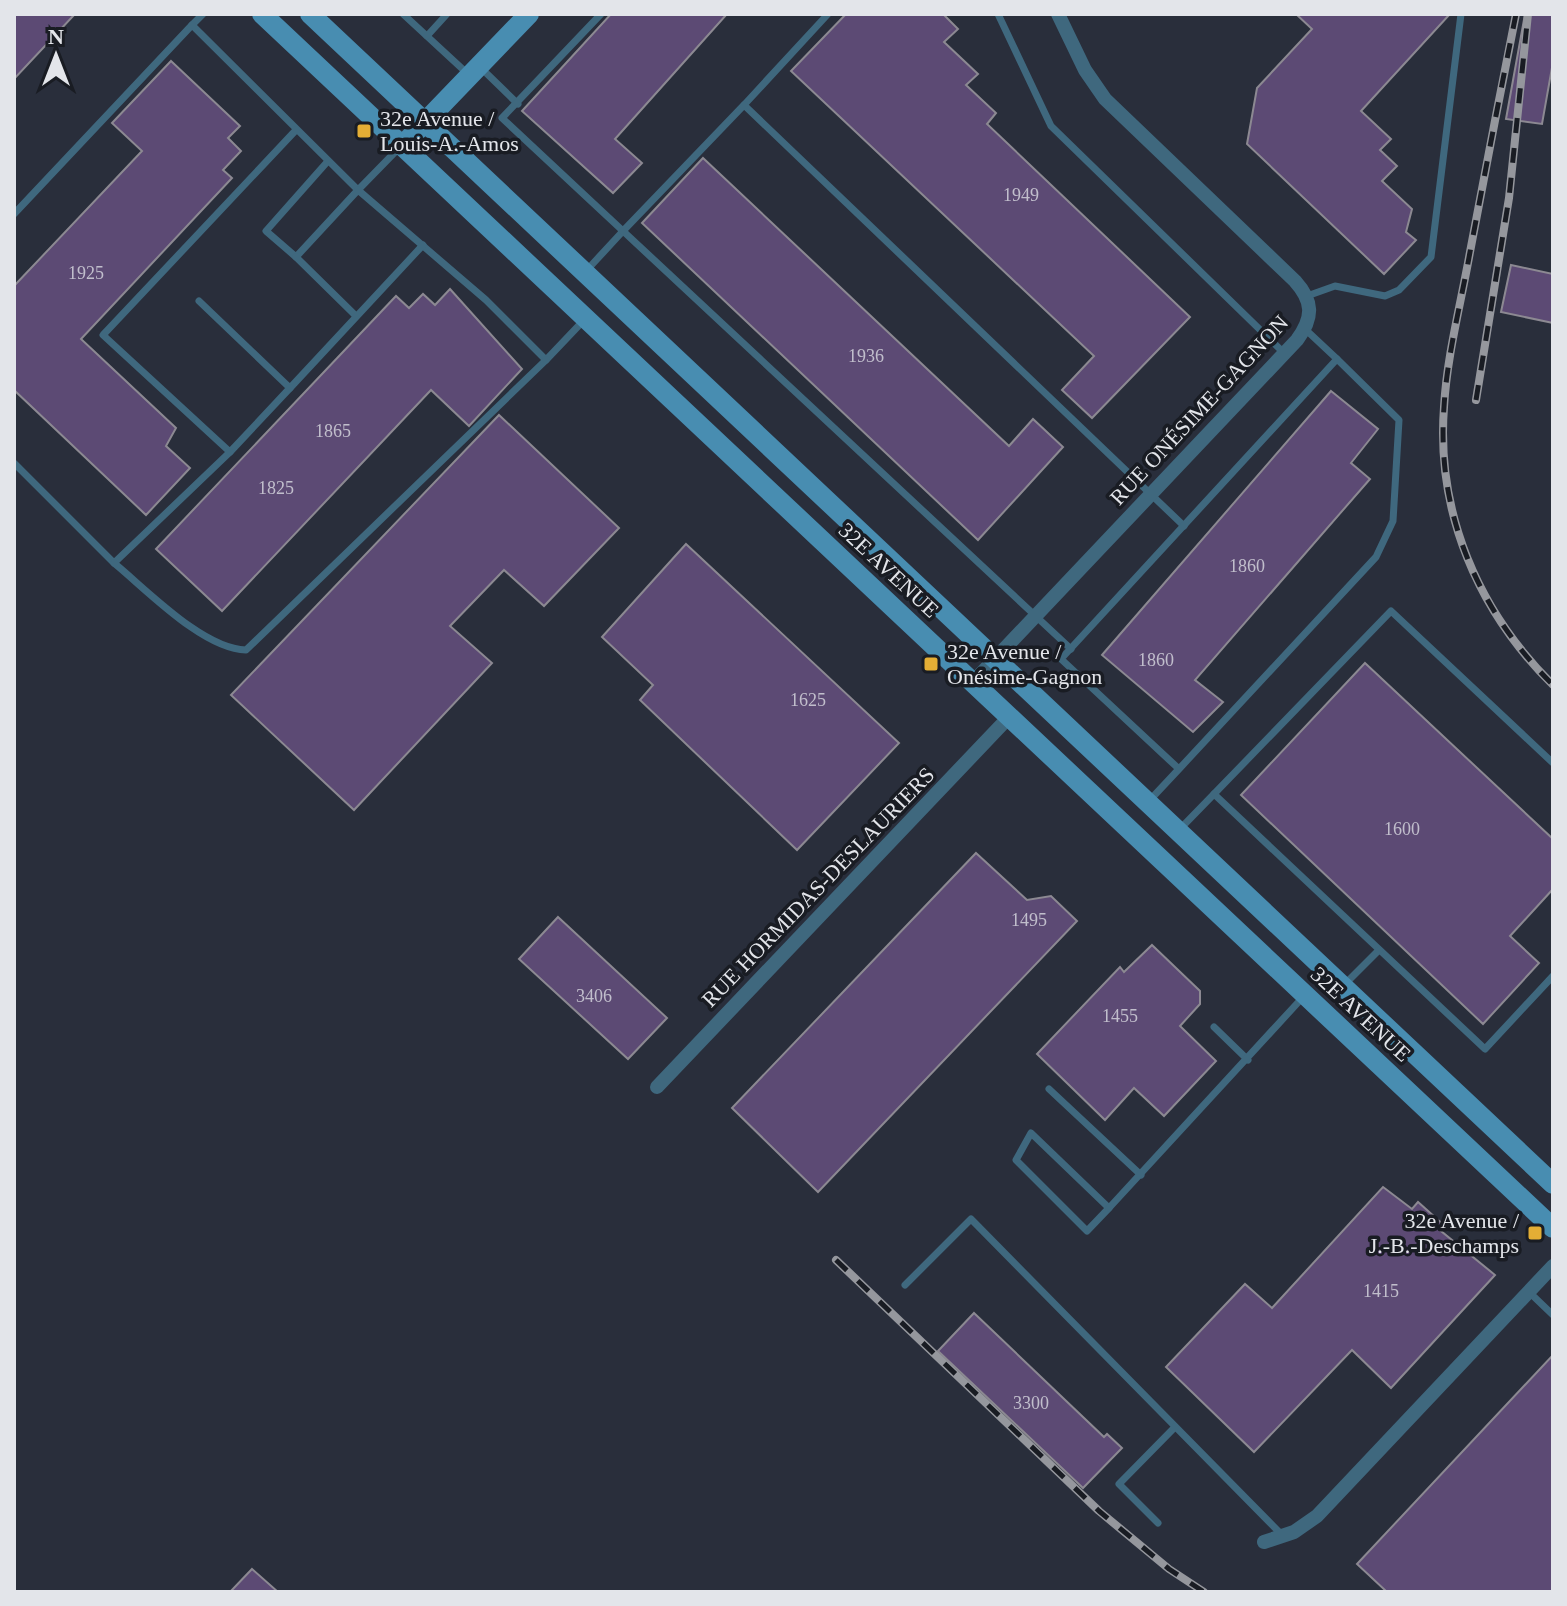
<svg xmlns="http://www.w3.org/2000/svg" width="1567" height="1606" viewBox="0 0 1567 1606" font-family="'Times New Roman',serif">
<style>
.built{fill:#292e3b}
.building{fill:#5c4a74;stroke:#8c8992;stroke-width:2}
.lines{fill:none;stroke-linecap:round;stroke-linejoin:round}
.lane{stroke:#3f687e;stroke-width:7}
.street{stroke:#3f687e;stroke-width:14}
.secondary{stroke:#488db1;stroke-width:20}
.rail-casing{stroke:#95979d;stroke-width:8}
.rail{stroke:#191c23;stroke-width:5;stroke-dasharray:15;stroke-linecap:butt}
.poi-dot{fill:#e4ae35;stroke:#191c23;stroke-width:3}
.labels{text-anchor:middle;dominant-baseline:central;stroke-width:7;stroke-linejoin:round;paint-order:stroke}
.number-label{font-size:18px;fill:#c1becc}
.poi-label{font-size:22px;fill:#e3e5ea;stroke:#191c23;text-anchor:start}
.street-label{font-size:22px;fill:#e3e5ea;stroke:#191c23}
</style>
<rect width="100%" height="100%" fill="#23252d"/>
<rect class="built" x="14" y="14" width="1539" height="1578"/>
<g class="building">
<path d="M14,14H75L14,79Z"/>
<path d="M611,14H727L615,139L642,163L613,193L522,111Z"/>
<path d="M846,14H943L958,29L944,42L978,74L966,85L996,113L987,124L1190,317L1092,418L1062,390L1094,356L791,71Z"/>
<path d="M1296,14H1450L1361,111L1391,139L1380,150L1397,166L1382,181L1412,209L1406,232L1416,240L1384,274L1247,144L1257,88L1312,29Z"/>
<path d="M1525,14H1553V62L1542,124L1506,119Z"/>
<path d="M171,61L240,126L228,138L241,151L223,170L232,178L81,339L176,428L166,446L190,468L146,515L14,390V286L142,151L112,123Z"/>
<path d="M703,158L1009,446L1033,419L1063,447L978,540L642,223Z"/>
<path d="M1511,265L1553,274V323L1501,312Z"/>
<path d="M450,289L522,369L469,426L431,390L222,611L156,549L396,296L409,308L423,294L435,305Z"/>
<path d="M1331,391L1378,429L1351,463L1370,479L1195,680L1223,702L1193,732L1102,655Z"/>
<path d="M499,415L619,528L544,606L504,570L450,626L492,663L354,810L231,695Z"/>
<path d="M686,544L899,743L797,850L640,700L653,685L602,637Z"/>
<path d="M1365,663L1553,839V889L1510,936L1539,963L1483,1024L1241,795Z"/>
<path d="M976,853L1027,900L1051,896L1077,921L818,1192L732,1108Z"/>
<path d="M558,917L667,1018L628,1059L519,959Z"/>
<path d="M1152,945L1200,991V1004L1180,1026L1216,1061L1164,1116L1134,1088L1105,1120L1037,1054L1120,967L1124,972Z"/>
<path d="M1383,1187L1412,1209L1418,1202L1445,1226L1441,1231L1495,1275L1391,1388L1352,1350L1254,1452L1166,1367L1245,1284L1272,1308Z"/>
<path d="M974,1313L1104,1437L1107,1434L1122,1448L1083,1488L938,1351Z"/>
<path d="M1553,1355V1592H1387L1357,1564Z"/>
<path d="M252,1569L278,1592H230Z"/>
</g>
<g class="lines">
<g class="lane">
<path d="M203,14L192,25L358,190L400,147"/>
<path d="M403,14L469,75"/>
<path d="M998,14L1051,126L1284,353"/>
<path d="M427,36L447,14"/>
<path d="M481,68L518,104"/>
<path d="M744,105L828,14"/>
<path d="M328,161L266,231L296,257L358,190L486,300L546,360L585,319"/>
<path d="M14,214L192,25"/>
<path d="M296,257L356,316"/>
<path d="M587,270L623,231L502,118L601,14"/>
<path d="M1307,296L1335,286L1385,296L1399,290L1431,257L1461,14"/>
<path d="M199,301L290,388L423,245"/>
<path d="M1305,329L1337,359"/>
<path d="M290,388L230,452L103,335L296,130"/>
<path d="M14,463L114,563L230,452"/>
<path d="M114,563C147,590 203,649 246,650L546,360"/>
<path d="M1071,649L623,231L744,105L1184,526"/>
<path d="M1214,794L1391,611L1553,763"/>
<path d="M1149,801L1179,769L1376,557L1393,521L1399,420L1337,359L1061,659L1179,769"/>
<path d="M1179,830L1214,794L1485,1049L1553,976"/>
<path d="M1345,984L1379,950"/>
<path d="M1214,1027L1248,1060"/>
<path d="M1049,1089L1141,1175"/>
<path d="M1031,1133L1109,1208L1087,1231L1016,1160Z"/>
<path d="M1109,1208L1304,996"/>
<path d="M905,1285L971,1219L1282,1535"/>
<path d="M1529,1292L1553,1315"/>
<path d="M1158,1523L1119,1484L1175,1427"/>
</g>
<g class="street">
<path d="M973,682L1297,340C1314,317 1313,301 1295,281L1105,99L1085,70L1058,14"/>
<path d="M657,1087L1009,717"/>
<path d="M1264,1542L1294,1532L1317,1516L1553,1266"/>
</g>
<g class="secondary">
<path d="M262,14L1553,1228"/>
<path d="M310,14L1553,1184"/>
<path d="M402,146L529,14"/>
</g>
<g class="rail-casing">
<g id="rail">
<path d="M1516,14C1500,93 1485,173 1470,252C1461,303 1447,355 1444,407C1436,513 1478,611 1553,685"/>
<path d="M1476,400L1509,198L1528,14"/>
<path d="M836,1260L1099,1511L1169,1569L1204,1592"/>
</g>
</g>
<use href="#rail" class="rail"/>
</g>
<g class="poi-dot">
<rect x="356" y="123" width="16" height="16" rx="4"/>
<rect x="923" y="656" width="16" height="16" rx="4"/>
<rect x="1527" y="1225" width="16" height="16" rx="4"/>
</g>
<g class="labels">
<g class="number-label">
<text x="1021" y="195">1949</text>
<text x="86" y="273">1925</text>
<text x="866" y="356">1936</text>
<text x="333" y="431">1865</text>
<text x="276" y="488">1825</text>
<text x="1247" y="566">1860</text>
<text x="1156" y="660">1860</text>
<text x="808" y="700">1625</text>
<text x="1402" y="829">1600</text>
<text x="1029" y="920">1495</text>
<text x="594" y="996">3406</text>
<text x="1120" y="1016">1455</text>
<text x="1381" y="1291">1415</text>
<text x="1031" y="1403">3300</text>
</g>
<g class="poi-label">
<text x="380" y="118">32e Avenue /<tspan x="380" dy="25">Louis-A.-Amos</tspan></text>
<text x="947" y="651">32e Avenue /<tspan x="947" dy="25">Onésime-Gagnon</tspan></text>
<text x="1519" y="1220" text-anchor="end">32e Avenue /<tspan x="1519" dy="25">J.-B.-Deschamps</tspan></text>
</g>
<g class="street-label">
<text transform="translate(1199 410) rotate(-47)">RUE ONÉSIME-GAGNON</text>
<text transform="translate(889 570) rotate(43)">32E AVENUE</text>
<text transform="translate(818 887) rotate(-46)">RUE HORMIDAS-DESLAURIERS</text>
<text transform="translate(1361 1014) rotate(43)">32E AVENUE</text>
</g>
</g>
<rect width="1567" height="1606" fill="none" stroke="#e3e5ea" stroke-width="32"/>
<g transform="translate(56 56)" stroke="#191c23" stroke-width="6" paint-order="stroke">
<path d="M0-6L14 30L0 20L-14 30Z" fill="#e3e5ea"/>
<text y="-12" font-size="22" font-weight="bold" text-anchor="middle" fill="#e3e5ea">N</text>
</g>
</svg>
